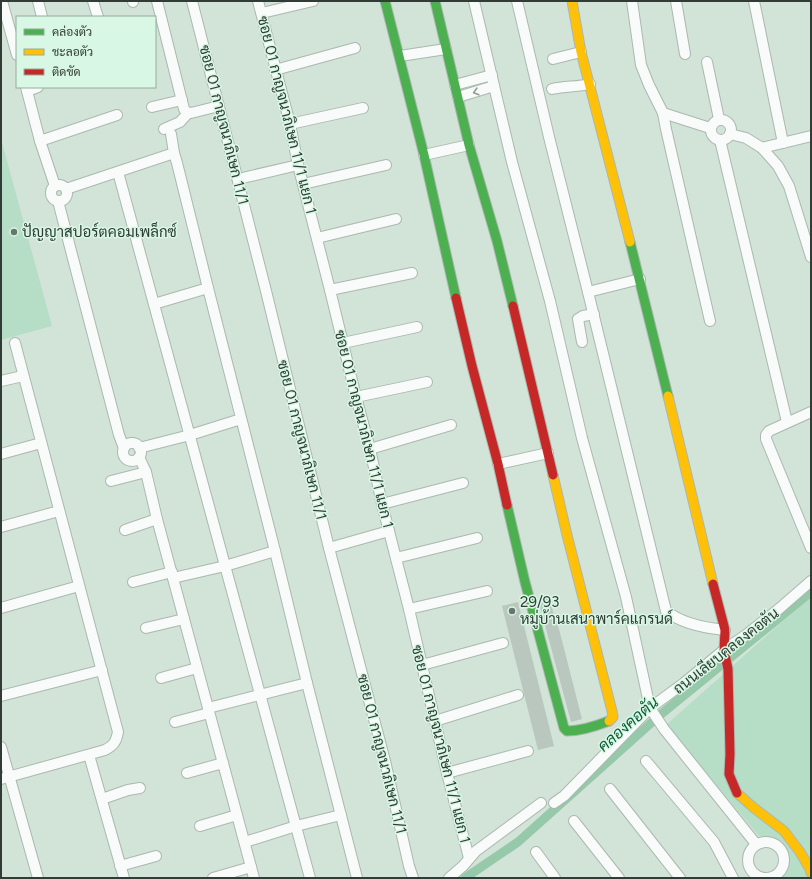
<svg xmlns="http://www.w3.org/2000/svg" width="812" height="879" viewBox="0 0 812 879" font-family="Figtree,Sarabun,sans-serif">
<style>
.green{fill:#b6ddc6}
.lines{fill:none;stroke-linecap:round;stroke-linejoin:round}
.canal{stroke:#96c8aa;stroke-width:9}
.building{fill:#b9c7be}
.street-casing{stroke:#abb8b0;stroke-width:12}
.fast-casing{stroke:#abb8b0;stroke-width:11}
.slow-casing{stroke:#abb8b0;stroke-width:11}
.jam-casing{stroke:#abb8b0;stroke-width:11}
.street{stroke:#f8fbf9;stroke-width:10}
.fast{stroke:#4caf50;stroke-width:9}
.slow{stroke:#ffc107;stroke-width:9}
.jam{stroke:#c62828;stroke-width:9}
.oneway{stroke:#949c97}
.poi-dot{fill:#69766e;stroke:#d8f7e4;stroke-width:1.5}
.labels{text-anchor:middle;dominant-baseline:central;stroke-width:3;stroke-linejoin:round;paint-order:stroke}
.street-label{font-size:15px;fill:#303c35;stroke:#d8f7e4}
.poi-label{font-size:15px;fill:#303c35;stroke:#d8f7e4;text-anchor:start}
.water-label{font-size:16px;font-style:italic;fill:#105c3a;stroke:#d8f7e4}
</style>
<rect width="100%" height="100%" fill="#d2e3d8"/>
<g class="green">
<path d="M1,139L52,326L1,340Z"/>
<path d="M811,598V878H780L787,868V852L782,843L773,837L759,836L666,725L782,622Z"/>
</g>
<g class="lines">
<path class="canal" d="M465,878L518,842L660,715L811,592"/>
</g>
<g class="building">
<path d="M549,596L554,616H555L560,633L582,719L571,722L538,599Z"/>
<path d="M518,602L554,746L538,750L502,606Z"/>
</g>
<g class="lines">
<g class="street-casing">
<g id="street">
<path d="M2,1L17,55"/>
<path d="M38,1L42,17"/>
<path d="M93,1L98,17"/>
<path d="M133,1V2"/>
<path d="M157,1L184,109L186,112L191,113L219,106"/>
<path d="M192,1L266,291L329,548L385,761L409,866L413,878"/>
<path d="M258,1L290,124L298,165L330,290L356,397L370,449L382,504L409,609L447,773L469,858"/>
<path d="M474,1L512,162L550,301L582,438L626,597L650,708L664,729L756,844"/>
<path d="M517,1L549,137L588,292L666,611C682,624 705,628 725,630"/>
<path d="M632,1L641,65L649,85L663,113L666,129L710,321"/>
<path d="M676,1L685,54"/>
<path d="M754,1L783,143"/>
<path d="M262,13L313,1"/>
<path d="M400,56L446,49"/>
<path d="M553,59L581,52"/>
<path d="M707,62L719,119"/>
<path d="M275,70L355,48"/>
<path d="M455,85L492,75"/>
<path d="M26,87L40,141L55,186"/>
<path d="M552,89C565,86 577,87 590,84"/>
<path d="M27,91L38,87"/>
<path d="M458,97L494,86"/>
<path d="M152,107L182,100"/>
<path d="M663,113L710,128"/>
<circle cx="721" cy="130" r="10"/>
<path d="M290,124L363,108"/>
<path d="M164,129L180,122L188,113"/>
<path d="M171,134L174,153L177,163L208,288L275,551L307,683L357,878"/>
<path d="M730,134L746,138L762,148L778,166L789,186L811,257"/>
<path d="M720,140L787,422"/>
<path d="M40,141L117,115"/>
<path d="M762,148L811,136"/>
<path d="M424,155L469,145"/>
<path d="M118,172L310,878"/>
<path d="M238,179L298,165"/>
<path d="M303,184L386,165"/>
<circle cx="59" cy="193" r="8"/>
<path d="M66,189L174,153"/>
<path d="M58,201L119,435L124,448"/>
<path d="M317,238L396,219"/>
<path d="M330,290L412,273"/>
<path d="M588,292L640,279"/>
<path d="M154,304L208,288"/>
<path d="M582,342L578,319L583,316L594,314"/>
<path d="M343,343L417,327"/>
<path d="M1,381L23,376"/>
<path d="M356,397L427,382"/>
<path d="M811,412L769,431L766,435V439L811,548"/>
<circle cx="132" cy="452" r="9"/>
<path d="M139,448L190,435L241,419"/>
<path d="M370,449L451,425"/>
<path d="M1,454L41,443"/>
<path d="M139,457L146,472L157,519L254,878"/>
<path d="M498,464L548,453"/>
<path d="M111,481L146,472"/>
<path d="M382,504L463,483"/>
<path d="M1,527L59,511"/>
<path d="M125,530L157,519"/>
<path d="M329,548L389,531"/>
<path d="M396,558L477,538"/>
<path d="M173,578L225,566L275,551"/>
<path d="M133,582L172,572"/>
<path d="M1,608L79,586"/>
<path d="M409,609L487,591"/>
<path d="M146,628L184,619"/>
<path d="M422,665L503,643"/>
<path d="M161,678L197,668"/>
<path d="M1,696L102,670"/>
<path d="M208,708L307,683"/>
<path d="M435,721L518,695"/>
<path d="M175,722L209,713"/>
<path d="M1,747L38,878"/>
<path d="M89,755L124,878"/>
<path d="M646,761L714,842L733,878"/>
<path d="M187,773L223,763"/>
<path d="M447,773L528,751"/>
<path d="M1,779L105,750C114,745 116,742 118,732L15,343"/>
<path d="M610,789L680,878"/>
<path d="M102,799L128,790L140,788"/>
<path d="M554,803L564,796L650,708L684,683L724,650L746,635L780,608L811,581"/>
<path d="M574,821L619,878"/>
<path d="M200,826L237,815"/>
<path d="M245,842L296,826L341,815"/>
<circle cx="766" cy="860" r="18"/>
<path d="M536,852L555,878"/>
<path d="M120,866L156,856"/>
<path d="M213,878L251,867"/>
<path d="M449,878L463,866L476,851L541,803"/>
</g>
</g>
<g class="fast-casing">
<g id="fast">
<path d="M385,1L424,155L456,298"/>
<path d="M435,1L469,145L497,241L513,306"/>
<path d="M630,242L668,396"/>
<path d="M507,505L525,582L564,728L567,731C582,731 596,726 609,721"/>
</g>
</g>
<g class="slow-casing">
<g id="slow">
<path d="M572,1L581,52L630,242"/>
<path d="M668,396L713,584"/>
<path d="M553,475L567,535L612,711L613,717L609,721"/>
<path d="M737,793L754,808L784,831L800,852L810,869L811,873"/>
</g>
</g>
<g class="jam-casing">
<g id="jam">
<path d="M456,298L472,366L498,464L507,505"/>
<path d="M513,306L553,475"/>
<path d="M713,584L725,630L724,650L728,669L730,754L729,774L737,793"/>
</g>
</g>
<use href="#street" class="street"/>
<use href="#fast" class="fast"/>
<use href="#slow" class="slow"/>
<use href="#jam" class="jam"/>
</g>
<defs><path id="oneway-chevron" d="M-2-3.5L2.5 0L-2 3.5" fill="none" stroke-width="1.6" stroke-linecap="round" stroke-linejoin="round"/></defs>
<use class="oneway" href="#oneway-chevron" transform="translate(476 92) rotate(164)"/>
<g class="poi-dot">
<circle cx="14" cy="232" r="4"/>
<circle cx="512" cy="611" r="4"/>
</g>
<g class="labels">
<g class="street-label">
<text transform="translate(287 115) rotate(76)">ซอย 01 กาญจนาภิเษก 11/1 แยก 1</text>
<text transform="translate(224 125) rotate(76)">ซอย 01 กาญจนาภิเษก 11/1</text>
<text transform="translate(364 429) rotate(76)">ซอย 01 กาญจนาภิเษก 11/1 แยก 1</text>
<text transform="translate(302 440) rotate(76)">ซอย 01 กาญจนาภิเษก 11/1</text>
<text transform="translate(726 651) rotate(-38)">ถนนเลียบคลองคอตัน</text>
<text transform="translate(441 744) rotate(76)">ซอย 01 กาญจนาภิเษก 11/1 แยก 1</text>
<text transform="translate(382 754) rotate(76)">ซอย 01 กาญจนาภิเษก 11/1</text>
</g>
<g class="poi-label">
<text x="22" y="232">ปัญญาสปอร์ตคอมเพล็กซ์</text>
<text x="520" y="602">29/93<tspan x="520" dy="17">หมู่บ้านเสนาพาร์คแกรนด์</tspan></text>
</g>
<g class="water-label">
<text transform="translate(628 724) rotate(-41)">คลองคอตัน</text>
</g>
</g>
<rect width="812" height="879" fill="none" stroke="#303c35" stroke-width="4"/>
<rect x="16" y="16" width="140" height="72" fill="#d8f7e4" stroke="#95ac9e"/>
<rect x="24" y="29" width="20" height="6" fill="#4caf50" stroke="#95ac9e"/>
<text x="52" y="36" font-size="12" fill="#303c35">คล่องตัว</text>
<rect x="24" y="49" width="20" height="6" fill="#ffc107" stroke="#95ac9e"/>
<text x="52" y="56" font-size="12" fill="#303c35">ชะลอตัว</text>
<rect x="24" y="69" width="20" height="6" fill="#c62828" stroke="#95ac9e"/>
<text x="52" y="76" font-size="12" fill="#303c35">ติดขัด</text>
</svg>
